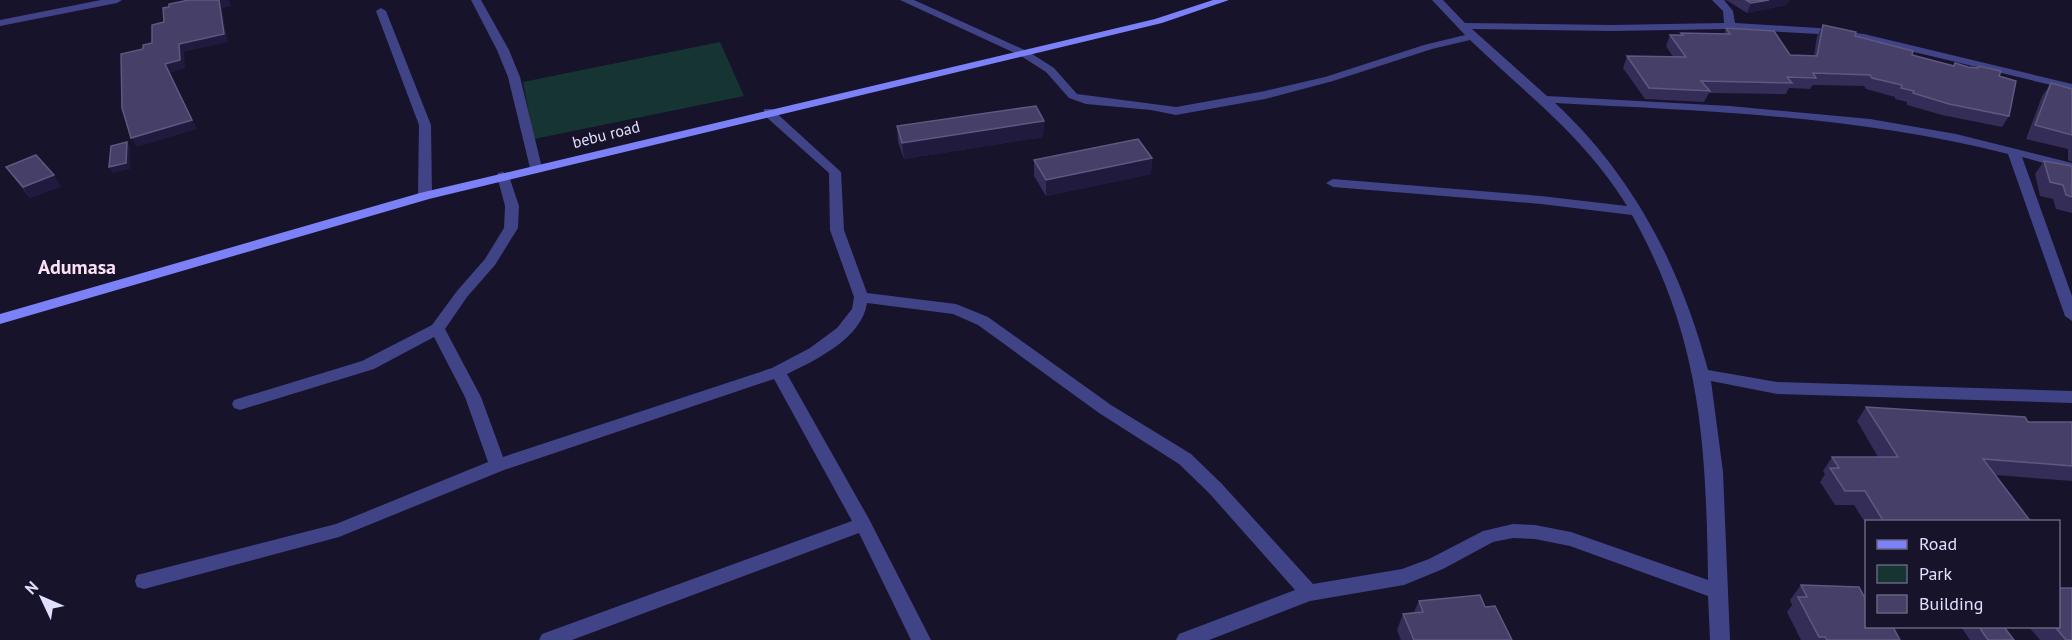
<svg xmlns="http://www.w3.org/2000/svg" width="2072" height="640" viewBox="0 0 2072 640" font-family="'PT Sans',sans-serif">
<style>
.green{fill:#163532}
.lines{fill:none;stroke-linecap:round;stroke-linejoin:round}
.street{fill:#414387;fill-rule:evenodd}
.secondary{fill:#7c81f7;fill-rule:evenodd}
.wall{fill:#332d57}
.shaded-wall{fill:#201b3e}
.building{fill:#464069;stroke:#5e5980;stroke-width:1.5}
.labels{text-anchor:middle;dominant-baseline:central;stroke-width:6;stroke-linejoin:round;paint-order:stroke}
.street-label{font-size:16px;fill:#e0dffd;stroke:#16132b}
.quarter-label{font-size:20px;font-weight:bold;fill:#fde1f5;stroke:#16132b}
</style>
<rect width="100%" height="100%" fill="#16132b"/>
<path class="green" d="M720,42L744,96L534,139L523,82Z"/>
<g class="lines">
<g class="street">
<path d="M101,0H122L117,3L0,26V20Z"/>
<path d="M471,0H481L509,50L520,77L542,168L541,171H531L530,168L508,77L497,50Z"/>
<path d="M900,0H914L1029,52L1054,68L1077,94L1176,107L1265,91L1325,77L1424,45L1465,35L1432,0H1443L1465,23L1612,25L1724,23L1723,11L1712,0H1724L1733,11L1735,23L1818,28L1864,34L2072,84V90L1864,40L1818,34L1729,29L1612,31L1472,29L1547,96L1730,106L1870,119L1956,134L2072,163V171L2022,157L2072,296V321L2065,316L2008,154C1859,116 1707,111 1555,103C1633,175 1681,268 1708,370L1777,382L2072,391V403L1777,394L1711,381L1723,472L1730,640H1710L1708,596L1570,546L1535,539L1513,538L1493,542L1443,569L1404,585L1310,601L1209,640H1176L1179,634L1295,590L1209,493L1179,464L1099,413L978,325L953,314L867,303C862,338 816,360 787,374L869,519L931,640H911L859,533L572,640H539L542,634L852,521L774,379L504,470L339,537L144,589L137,587L135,581L137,575L336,524L488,462L465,397L434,337L374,369L240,410L234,408L232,404L234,400L362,361L432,325L457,291L485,259L504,228L505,206L497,176L498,173L503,172L509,176L519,206L518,228L495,265L467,297L445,329L481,397L503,457L772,368L810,348L837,328L852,309L854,297L830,230L829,173L764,115V109H772L841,172L844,230L867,293L956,304L988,317L1111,405L1191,454L1221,483L1313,584L1402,569L1429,559L1483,531L1513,524L1535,525L1571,532L1708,580C1706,442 1701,339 1632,215L1541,204L1333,187L1326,183L1333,179L1541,196L1627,206C1585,137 1527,95 1470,40L1432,49L1333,81L1265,99L1176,115L1151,110L1086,104L1069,98L1046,72L1021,56Z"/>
<path d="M381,8L386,11L431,125L432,196L425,200L418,196L419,125L376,11Z"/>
</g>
<path class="secondary" d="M1213,0H1229L1162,23L429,199L0,324V314L420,193L1155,19Z"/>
</g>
<g class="wall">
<path d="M1726,0H1789L1786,5L1747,13Z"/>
<path d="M1823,25L1912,55L1953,66L1955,63L1999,76L2009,116L2002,127L1942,115L1907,105V102L1895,99V97L1866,89L1864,86L1813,85L1810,89L1789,88L1786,94L1709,93L1704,102L1645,99L1623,68L1627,56L1673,57L1666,46L1670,35H1680L1681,33L1724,34L1726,28L1790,55L1814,56L1817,36Z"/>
<path d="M2051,83L2072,89V162L2068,160V149L2026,139L2042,96Z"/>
<path d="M1044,121L1043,137L904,159L898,142L897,126Z"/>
<path d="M1152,158L1151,174L1046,196L1034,176V160Z"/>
<path d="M2044,161L2072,166V213L2056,209L2053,199L2040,196L2035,174Z"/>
<path d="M6,167L61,186L30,198Z"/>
<path d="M1866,407L2028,422H2072V481L1995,475L2031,522H1866V524L1854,505H1835L1820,482L1825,474L1823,471L1832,457H1878L1857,421Z"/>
<path d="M1801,585L1866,600L1900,640H1801L1787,612L1792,605L1790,600Z"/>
<path d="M1419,601L1485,607L1512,640H1401L1397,630L1403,614L1414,612Z"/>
<path d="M1961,627H2004L2014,640H1970Z"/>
<path d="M2029,627H2058L2072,640H2040Z"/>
</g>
<g class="shaded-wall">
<path d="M218,0H229L231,6L222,8L228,42L184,52L185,68L170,73L197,129L137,147L131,138L165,64L179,44Z"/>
<path d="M1769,0H1789L1786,5L1747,13L1751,3Z"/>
<path d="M1044,121L1043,137L904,159L902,143Z"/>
<path d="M127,142L130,148V169L113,173L109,167Z"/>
<path d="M1152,158L1151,174L1046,196V180Z"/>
<path d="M54,175L61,186L30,198L23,187Z"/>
</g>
<g class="building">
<path d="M189,0H219L224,34L179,44L180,60L165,64L192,120L131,138L122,108L121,54L143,49V45L152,43V25L164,22L163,8L169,7V4Z"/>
<path d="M1746,0H1769L1751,3Z"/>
<path d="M1823,25L1856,32L1855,36L1913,51L1912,55L1954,66L1955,63L1968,67L1978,68L1979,66L2001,71L1999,76L2016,81L2009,116L1949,104L1913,93L1914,91L1901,88L1902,85L1872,78L1870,75L1813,73L1816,78L1787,77L1792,83L1701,81L1710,91L1649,88L1627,56L1686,57L1670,35H1683L1681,33L1730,34L1726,28L1774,31L1790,55L1817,56Z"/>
<path d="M2051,83L2072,89V135L2035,125Z"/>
<path d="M1036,106L1044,121L902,143L897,126Z"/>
<path d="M1138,139L1152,158L1046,180L1034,160Z"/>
<path d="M127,142L126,163L109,167L111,146Z"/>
<path d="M36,155L54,175L23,187L6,167Z"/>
<path d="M2044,161L2072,166V197L2066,195L2063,185L2050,182Z"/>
<path d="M1866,407L2025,417L2028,422H2072V466L1983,459L2031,522H1884L1865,491H1845L1830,468H1839L1832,457H1898Z"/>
<path d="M1801,585L1859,587L1866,600V627H1893L1900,640H1827L1825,637H1819L1798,597H1807Z"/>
<path d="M2058,588H2072V640H2066L2055,627H2058Z"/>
<path d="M1480,595L1485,607L1495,606L1512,640H1414L1403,614L1423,612L1419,601Z"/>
<path d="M1979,627H2004L2014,640H1988Z"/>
</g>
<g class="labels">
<g class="street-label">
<text transform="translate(606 134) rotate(-14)">bebu road</text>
</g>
<g class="quarter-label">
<text x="77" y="267">Adumasa</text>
</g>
</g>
<rect x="1865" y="520" width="195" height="108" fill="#16132b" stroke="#67657f" stroke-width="1.5"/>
<rect x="1877" y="540" width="30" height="9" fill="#7c81f7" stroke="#67657f" stroke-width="1.5"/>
<text x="1919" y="550" font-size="18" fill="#e0dffd">Road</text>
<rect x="1877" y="565" width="30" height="18" fill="#163532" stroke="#67657f" stroke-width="1.5"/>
<text x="1919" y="580" font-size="18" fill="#e0dffd">Park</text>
<rect x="1877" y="595" width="30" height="18" fill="#464069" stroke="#67657f" stroke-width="1.5"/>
<text x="1919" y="610" font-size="18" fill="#e0dffd">Building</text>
<g transform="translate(42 598) rotate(314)" stroke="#16132b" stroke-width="4.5" paint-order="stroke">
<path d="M0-4.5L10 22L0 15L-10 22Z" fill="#e0dffd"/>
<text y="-9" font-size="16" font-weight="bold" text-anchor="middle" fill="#e0dffd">N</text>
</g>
</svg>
